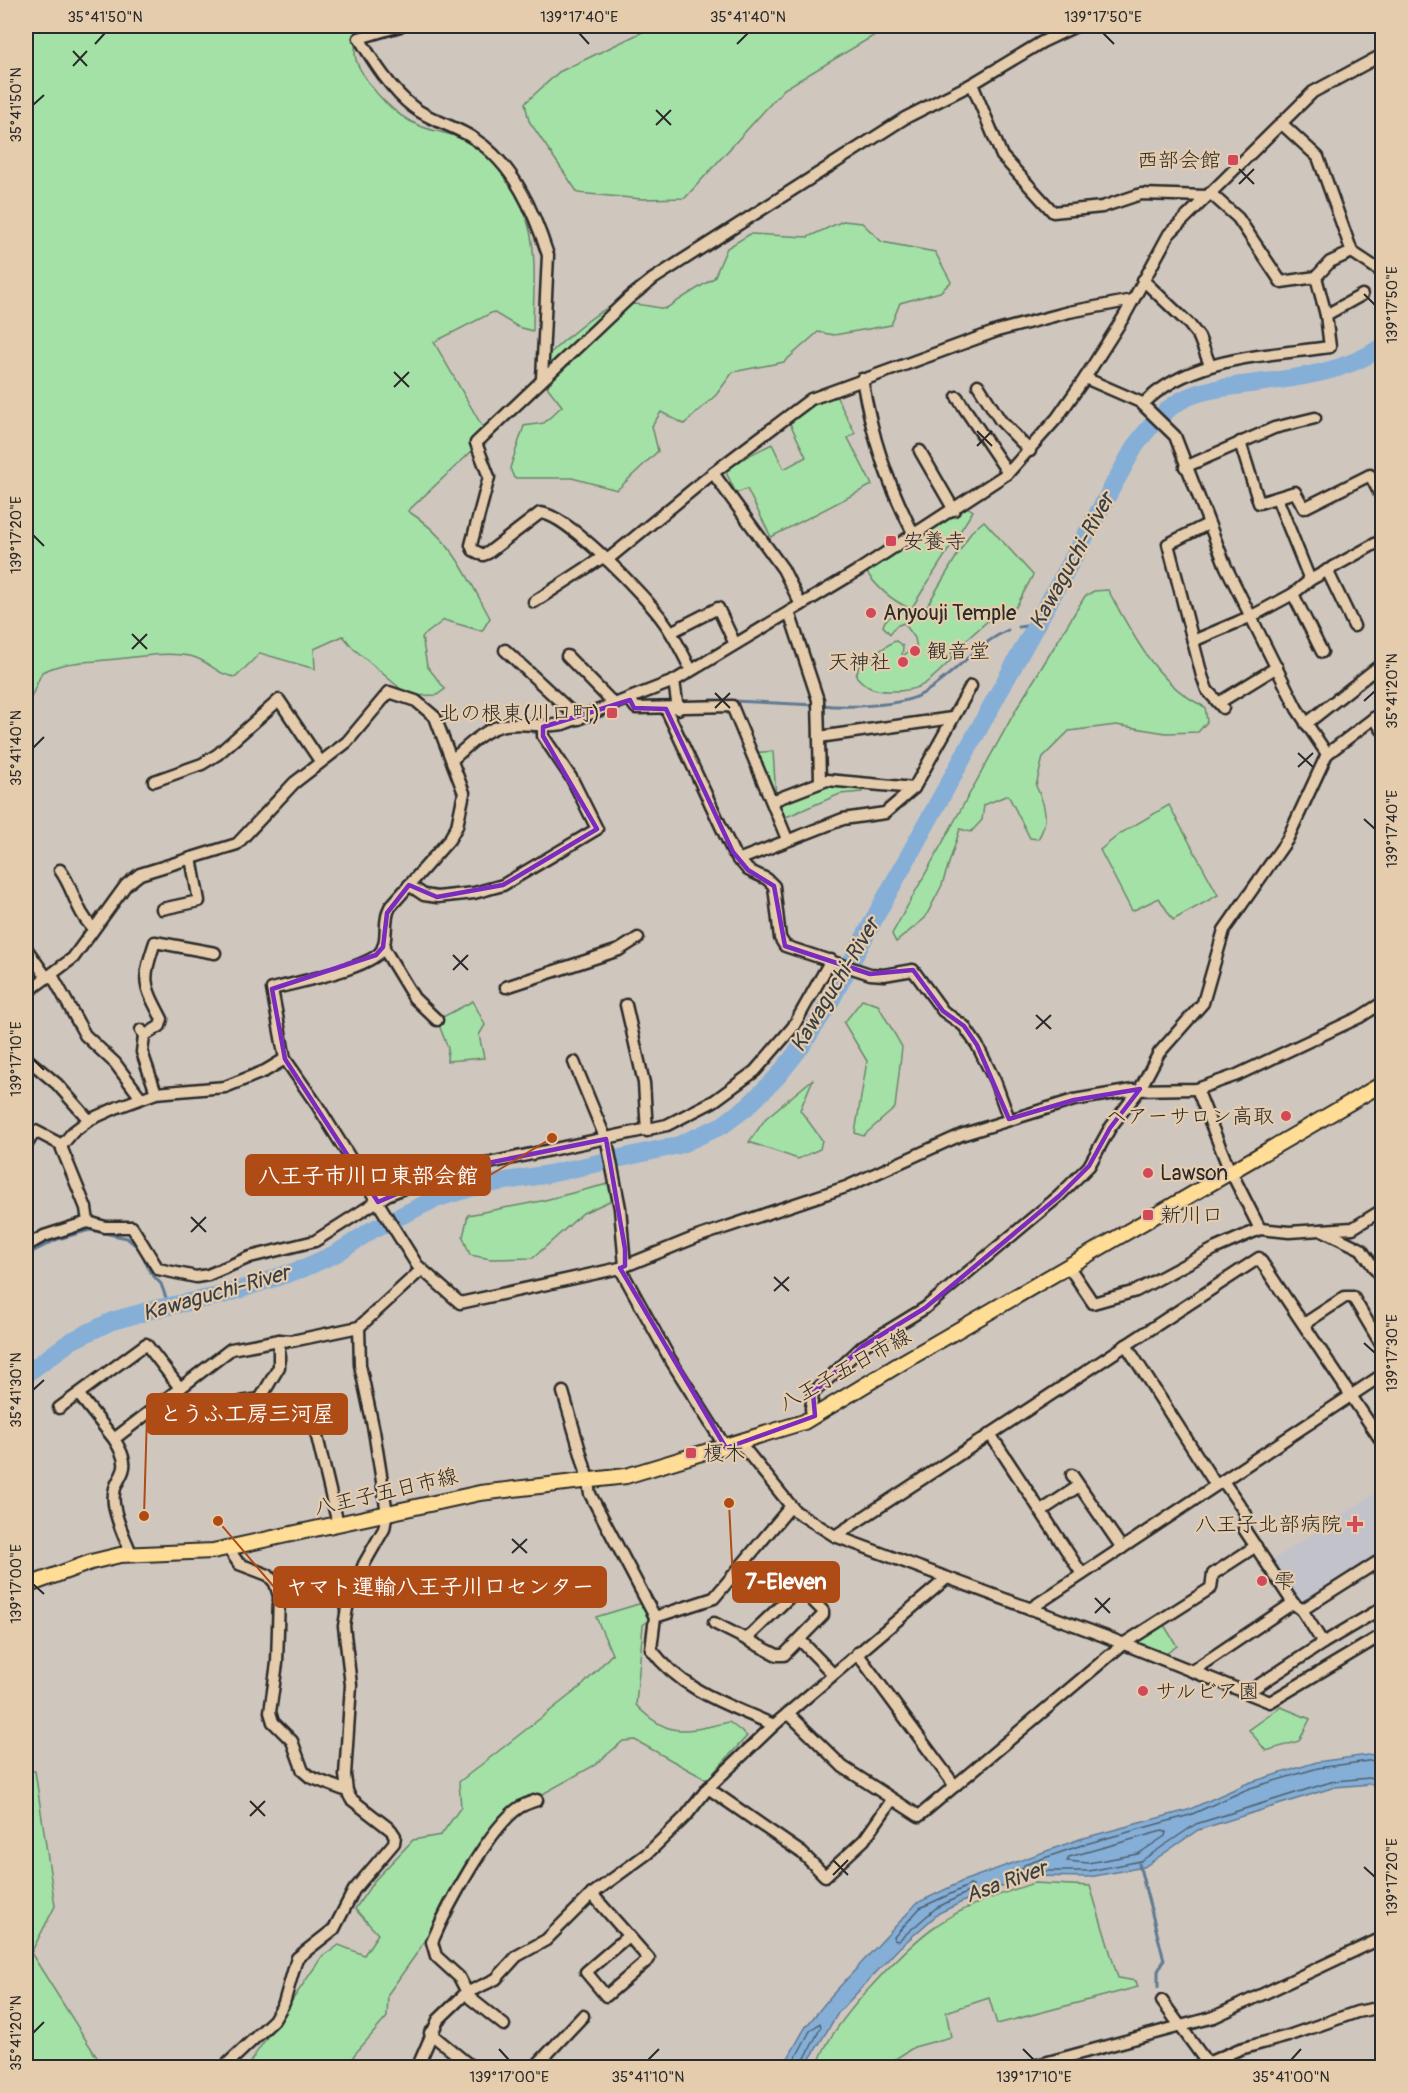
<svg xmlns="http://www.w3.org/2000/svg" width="1408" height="2093" viewBox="0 0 1408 2093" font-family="Pangolin,'Klee One',sans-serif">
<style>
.built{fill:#c1c2ca}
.green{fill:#a4e1a7;stroke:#688669;stroke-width:1.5}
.water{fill:#85afd7;stroke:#617a92;stroke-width:1.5}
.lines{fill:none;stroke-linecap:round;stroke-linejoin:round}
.shore{stroke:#4f6070;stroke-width:1.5}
.stream{stroke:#617a92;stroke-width:3}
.river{stroke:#85afd7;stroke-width:18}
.minor-casing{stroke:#2b2b2b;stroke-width:15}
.major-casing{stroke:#2b2b2b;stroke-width:18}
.minor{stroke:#e4ccad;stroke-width:10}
.major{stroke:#ffdd96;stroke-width:14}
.marked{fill:none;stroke:#7b2cbf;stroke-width:4.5;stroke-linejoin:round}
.ticks{fill:none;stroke:#2b2b2b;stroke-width:2}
.poi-dot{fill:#d1495b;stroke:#e4ccad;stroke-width:2}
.labels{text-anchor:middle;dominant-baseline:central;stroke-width:4.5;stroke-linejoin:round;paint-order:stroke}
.poi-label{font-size:21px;fill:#2b2b2b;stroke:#e4ccad;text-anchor:start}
.street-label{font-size:21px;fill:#2b2b2b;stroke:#e4ccad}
.water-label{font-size:22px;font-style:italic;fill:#383f45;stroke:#e4ccad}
.leader{fill:none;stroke:#af4b15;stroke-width:2}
.callout-dot{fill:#af4b15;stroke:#e4ccad;stroke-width:2}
.callout{fill:#af4b15;stroke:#af4b15;stroke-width:2}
.callout-label{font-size:22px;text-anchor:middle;font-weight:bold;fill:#fff}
.neatline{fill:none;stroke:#2b2b2b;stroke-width:2}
.ticks-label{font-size:15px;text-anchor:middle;fill:#2b2b2b}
</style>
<rect width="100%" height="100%" fill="#cfc6be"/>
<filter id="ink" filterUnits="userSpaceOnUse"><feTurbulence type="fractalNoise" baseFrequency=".0167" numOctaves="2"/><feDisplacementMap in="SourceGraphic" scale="12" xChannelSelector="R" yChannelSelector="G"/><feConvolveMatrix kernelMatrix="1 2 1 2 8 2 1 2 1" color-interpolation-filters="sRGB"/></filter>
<g filter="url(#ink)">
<path class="built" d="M1382,1489V1559L1302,1610L1267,1564Z"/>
<g class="green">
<path d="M26,26H355C360,43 349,49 360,69C373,92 394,115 418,125C430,131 445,132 457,137C494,152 522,192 530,231C537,262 533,298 533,331L518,327L493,312L434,342L483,428L473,450L408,511C452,539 466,574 490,618L482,631L444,620L422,637L427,666L445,689L437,695L409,696L354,649L343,636L314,649L315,669L260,653L236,677C218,676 207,659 190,656C161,651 135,658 106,660C79,663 68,661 42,672L26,709Z"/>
<path d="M655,26H890L784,89L685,198L642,199L578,193L529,121L525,103L559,72Z"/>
<path d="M843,221L862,223L882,242L935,252L951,282L940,292L900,303L891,325L834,335L818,332L784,362L733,372L716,395L684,424L661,412L652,426L658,451L617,490L572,478H514L510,468L524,426L544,423L562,406L548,388V355C560,344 598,309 613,306C630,301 649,306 665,309L714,278L727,248L750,234L808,237Z"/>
<path d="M833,390L855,433L848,438L872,485L771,537L747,489L736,493L724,468L772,444L784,469L806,457L786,415Z"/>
<path d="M967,507L973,511L911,609C893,601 877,588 866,571Z"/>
<path d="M984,521L1033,575L1016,607L998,612L949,655L952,657L950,661C929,682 921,692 889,691C873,691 867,688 856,676L859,666C866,661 890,642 896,641L903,646L902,657L909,651L915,657L918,654L915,638L904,623L896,626L890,634L883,626L885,621C898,610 913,608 927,616V606L971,532Z"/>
<path d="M1108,590C1133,635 1157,685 1205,707L1207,722L1198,732L1166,733L1116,725L1069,731L1043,757L1036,786C1045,805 1050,820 1038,839L1030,838L1008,795L984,805L982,820L971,832L960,829L942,885L925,918L896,942L892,934L1017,708L1085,596L1094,591Z"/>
<path d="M773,751L776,798L820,781L862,782V792L840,794L779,820L751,753Z"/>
<path d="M1169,805L1218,895L1173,920L1159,898L1132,911L1100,850L1121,833Z"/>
<path d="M862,1000L878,1005L902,1047L895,1108L863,1136L855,1133L867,1061L844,1023Z"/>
<path d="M473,1001L485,1025L479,1035L484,1058L447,1061L448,1048L437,1020Z"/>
<path d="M813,1079L800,1110L822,1140L820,1149L798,1159L749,1142L766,1118Z"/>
<path d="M608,1184L612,1200L583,1213L533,1258L491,1259L470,1255L463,1237L468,1215L541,1201Z"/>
<path d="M642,1603L650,1618L643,1625L636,1705C669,1740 687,1731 729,1722L747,1736L707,1780L635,1740L623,1741L595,1765L519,1807L450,1894L419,1950L388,1994L387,2017L354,2055L352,2067L246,2068L321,1958L339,1945L364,1955L378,1934L355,1909L374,1881L413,1840L441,1835L461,1807L459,1782L583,1685L612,1654L596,1617Z"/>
<path d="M1157,1622L1160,1627L1164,1625L1177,1646L1160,1658L1123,1644Z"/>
<path d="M1281,1707L1310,1719L1299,1741L1266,1751L1249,1730Z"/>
<path d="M26,1771H35L55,1906L31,1953L103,2067H26Z"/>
<path d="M1034,1883L1090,1886L1118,1978L1136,1981L1138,1987L997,2024L989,1998L946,2012L951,2037L914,2047L883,2067H818C824,2030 905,1946 937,1925C966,1905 1001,1894 1034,1883Z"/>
</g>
<path class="water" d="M1382,1753V1783L1335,1787L1198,1830L1144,1867L1089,1877L1031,1876L979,1894L939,1913L899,1948L838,2013L805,2067H783L805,2028L831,1996L917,1903L963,1881L1080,1839L1188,1810L1248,1783L1317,1762Z"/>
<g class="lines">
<g class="shore">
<path d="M1382,1759L1318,1768L1250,1788L1190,1815L1082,1845L1024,1865L1022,1869L1025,1871H1089L1141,1861L1196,1824L1334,1781L1382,1777"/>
<path d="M1162,1831L1166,1832L1165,1836L1138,1854L1088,1863L1067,1861L1069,1857Z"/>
<path d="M970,1885L973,1886L972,1890L936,1908L898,1941L894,1940V1937L920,1908Z"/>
<path d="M790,2068L810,2031L820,2023L821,2027L800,2068"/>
</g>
<g class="stream">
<path d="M1019,627L1038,624"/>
<path d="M693,702L712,700L815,705"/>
<path d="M641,703L669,702"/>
<path d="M822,705C845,708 903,706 922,694C953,676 975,645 1008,630"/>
<path d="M532,732C560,734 583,724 610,713"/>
<path d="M26,1255L58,1239L90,1230L127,1238L140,1249L150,1272L161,1284L169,1306"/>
<path d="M1139,1864L1164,1960L1158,1971V1987"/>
</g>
<path class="river" d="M26,1374L71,1341L112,1321L159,1308L223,1295L302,1269L337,1253L372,1230L435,1199L481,1185L549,1174L679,1145L723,1125L748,1106L777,1077L801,1047L829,1004L881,906L1135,446C1150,426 1165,407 1188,397C1205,389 1224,388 1242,385C1292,378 1340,375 1382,347"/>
<g class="minor-casing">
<g id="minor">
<path d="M400,26L359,38C373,61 391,90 413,107C431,121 455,126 473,138C514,164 534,212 548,255L542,379"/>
<path d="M972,84L1002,156L1053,212L1102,207L1141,194L1207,196"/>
<path d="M1210,193L1238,218L1281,282L1316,277L1330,262L1352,252L1318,157L1281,123"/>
<path d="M1352,252L1379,270L1382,267"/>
<path d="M1143,280L1189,324L1199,337L1210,365"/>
<path d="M1326,315L1362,295"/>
<path d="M1085,378L1140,402L1175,436L1226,567L1297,709L1327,754"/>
<path d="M862,379C873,441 886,479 914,535"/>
<path d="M978,385L1000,420L1030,451"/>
<path d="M957,397L1008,473"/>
<path d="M1143,404C1191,356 1267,356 1330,347L1326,315L1316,277"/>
<path d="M1240,442L1259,503L1295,492L1304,508L1370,475L1382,498"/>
<path d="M920,451L954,510"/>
<path d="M1185,467L1274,428L1315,418"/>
<path d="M713,473L783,569L801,605"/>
<path d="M1277,498L1310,580"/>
<path d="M1208,524L1168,544L1202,676L1207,690L1223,708"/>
<path d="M607,560L713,473L811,399L997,331L1069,312L1133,300"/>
<path d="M1327,570L1354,626"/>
<path d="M1293,594L1322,652"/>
<path d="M534,602L603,557"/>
<path d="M789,612L818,700L820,781"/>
<path d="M671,632L718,608L735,644"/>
<path d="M1193,641L1252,616L1293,594L1310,580L1382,540"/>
<path d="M505,650L579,719"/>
<path d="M567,656L615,705"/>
<path d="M691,670C683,654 675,637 664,622C647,598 568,514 540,513L488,553L483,555L473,550L471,545L489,477L476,443L629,298L653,279L905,118L972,84L1042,42L1076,26"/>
<path d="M674,681L678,709"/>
<path d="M630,700L636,708L732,706L787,839"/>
<path d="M1220,702L1277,667"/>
<path d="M666,709L733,852L748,870L767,879L774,886L780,938L785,946L870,974L884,975L913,970L943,1011L964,1026L977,1045L995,1081L1009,1119"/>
<path d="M1374,718L1382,730"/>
<path d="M1306,724L1378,667"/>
<path d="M819,737L952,718"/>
<path d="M453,759C468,746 485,728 505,725C524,722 543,728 563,724L674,681L859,570L1008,473L1057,418L1085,378L1125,315L1169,234L1313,92L1382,55"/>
<path d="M154,781L202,764L218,754L279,700L320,761"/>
<path d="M772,801L827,780L914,788L971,686"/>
<path d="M738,860L843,819L885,813L914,788"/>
<path d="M60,870C74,889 76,912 93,928"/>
<path d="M409,885L424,895L437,897L474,893L503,885L597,829L572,779L543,736V727"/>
<path d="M162,909L199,901L191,858"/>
<path d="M383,947L414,998L437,1020"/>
<path d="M26,948L47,978"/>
<path d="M52,975L85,1035L115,1063L141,1098"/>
<path d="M506,987L619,950L638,938"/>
<path d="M26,993L73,958L126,885L140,874L237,844L294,783L347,742L389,692L416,701L435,717L464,793L457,826L449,840L390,907C383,920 388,935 383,948C375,968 293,983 272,989L285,1059L317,1105L417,1265L460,1303L620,1268L694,1238L846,1187L961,1135L1074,1100L1133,1090L1197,1089L1237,1075L1360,1017L1382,1003"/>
<path d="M626,1005L644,1083L647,1131"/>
<path d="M141,1030L144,1036L160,1026L162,1019C143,983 142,981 155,942L215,953"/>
<path d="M144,1036L142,1052L156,1093"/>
<path d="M26,1058L57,1084L89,1120"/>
<path d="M574,1062L607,1142L620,1208L625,1266"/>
<path d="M1197,1089L1227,1164L1260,1229"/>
<path d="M26,1146L35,1131L62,1145"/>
<path d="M88,1222L105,1227H132L158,1269L196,1277L208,1275L250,1257L315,1241L387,1195L438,1174L667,1125L714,1101L755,1071L793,1027L831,960"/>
<path d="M1322,1230L1361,1249L1382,1279"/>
<path d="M26,1246L44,1236L88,1222L86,1208L62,1149V1145L73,1132L89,1120L118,1107L156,1093L225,1087L265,1071L285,1059"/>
<path d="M1069,1267L1093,1303L1136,1291L1216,1248L1260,1229L1289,1232L1353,1228L1382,1210"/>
<path d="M620,1268L670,1359L726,1448"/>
<path d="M1304,1324L1345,1297H1353L1382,1346"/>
<path d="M1126,1345L1216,1485"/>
<path d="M563,1392L585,1468L590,1494L655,1617L651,1649C682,1691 729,1705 774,1725"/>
<path d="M79,1395L114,1439"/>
<path d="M162,1401L178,1419C209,1431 213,1417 236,1404C243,1400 253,1400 260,1399L279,1367V1340"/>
<path d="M59,1408L146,1344L180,1388"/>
<path d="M312,1416L338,1524"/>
<path d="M815,1416L811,1409L813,1393L863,1346L925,1308L1059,1196L1089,1166L1110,1128L1140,1089L1159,1053L1203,1003L1224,930L1287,840L1327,754L1382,712"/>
<path d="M990,1434L1082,1574"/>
<path d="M740,1443L795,1511L835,1536L1104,1636L1270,1702L1382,1635"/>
<path d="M1072,1475L1122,1548"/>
<path d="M1223,1481L1246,1514L1244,1529L1293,1603L1302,1610"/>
<path d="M1041,1511L1079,1486"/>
<path d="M835,1536L1259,1258L1382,1442"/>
<path d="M228,1548L239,1564L268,1575L275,1583L279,1596L277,1663L270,1712L273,1722L292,1741L303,1771L310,1777L347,1791"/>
<path d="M131,1553C125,1538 116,1521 114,1504C110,1472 139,1478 114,1439L231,1349L279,1340L292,1341L359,1327L421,1270"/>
<path d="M1030,1609L1382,1375"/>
<path d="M655,1617L714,1598L791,1506"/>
<path d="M714,1623L777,1655H784L823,1615V1611L802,1590L798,1589L746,1639"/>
<path d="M800,1640L833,1674"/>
<path d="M1323,1643L1382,1608"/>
<path d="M857,1653L955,1786"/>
<path d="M1192,1671L1293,1603"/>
<path d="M1248,1692L1323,1643L1302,1610L1382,1559"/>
<path d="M788,1713L843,1767L919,1816L1123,1644L1211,1588L1213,1574L1256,1546"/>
<path d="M708,1788L802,1853L825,1876L864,1840L892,1800"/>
<path d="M592,1894L649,1959L606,1996L586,1972L628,1936"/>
<path d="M1162,2001L1210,2067"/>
<path d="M504,2025L470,1998L459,1977L436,1956L432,1942C446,1909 490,1826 520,1807C525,1804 532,1802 537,1800"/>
<path d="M430,2033L473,2068"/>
<path d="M223,2068L274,2020L284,2003L297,1958L334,1929L354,1890L394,1843L395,1836L391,1830L351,1799L347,1791L345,1775L351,1685L344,1626L347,1608L364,1564L384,1529L387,1513L374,1431L360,1365L359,1327"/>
<path d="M417,2068L438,2020L466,1993L496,1979L517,1956L546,1940L592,1894L648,1853L686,1816L708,1788L774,1725L947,1578"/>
<path d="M534,2068L583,2016"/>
<path d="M1026,2068L1214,2017L1382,1938"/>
<path d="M1196,2068L1240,2049L1288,2036L1357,2012L1382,2007"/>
</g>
</g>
<g class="major-casing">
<path id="major" d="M26,1586L91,1562L120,1555L213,1551L480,1493L626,1476L804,1422L903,1362L1382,1084"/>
</g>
<use href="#minor" class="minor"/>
<use href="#major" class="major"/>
</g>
</g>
<path class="marked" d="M630,700L634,708L666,709L733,852L748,870L774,886L785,946L870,974L913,970L943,1011L964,1026L977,1045L1009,1119L1074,1100L1140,1089L1110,1128L1089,1166L1059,1196L925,1308L863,1346L813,1393L815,1416L726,1448L620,1268L625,1266V1249L606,1139L453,1170L378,1202L285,1059L272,989L376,955L383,947L387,913L409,885L437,897L503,885L597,829L543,736V727Z"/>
<path class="ticks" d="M579,33L589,44M1103,33L1114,44M95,44L105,33M737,44L748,33M73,51L87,66M73,66L87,51M33,105L44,95M656,110L671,125M656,125L671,110M1239,169L1254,184M1239,184L1254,169M1364,294L1375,305M394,372L409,387M394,387L409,372M977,431L992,446M977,446L992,431M33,535L44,546M132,634L147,649M132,649L147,634M715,693L730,708M1364,701L1375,691M715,708L730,693M33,748L44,737M1298,753L1313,767M1298,767L1313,753M1364,819L1375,829M453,955L468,970M453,970L468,955M1036,1015L1051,1029M1036,1029L1051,1015M33,1059L44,1070M191,1217L206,1232M191,1232L206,1217M774,1277L789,1291M774,1291L789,1277M1364,1343L1375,1353M33,1390L44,1380M512,1539L527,1553M512,1553L527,1539M33,1584L44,1594M1095,1598L1110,1613M1095,1613L1110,1598M250,1801L265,1816M250,1816L265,1801M833,1860L848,1875M1364,1867L1375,1877M833,1875L848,1860M33,2033L44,2022M499,2049L509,2060M1023,2049L1034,2060M648,2060L659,2049M1291,2060L1301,2049"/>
<g class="poi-dot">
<rect x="1227" y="154" width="12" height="12" rx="3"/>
<rect x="885" y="535" width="12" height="12" rx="3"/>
<circle cx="871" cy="613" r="6"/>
<circle cx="915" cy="651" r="6"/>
<circle cx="903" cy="662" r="6"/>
<rect x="606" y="707" width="12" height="12" rx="3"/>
<circle cx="1286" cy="1116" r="6"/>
<circle cx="1148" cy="1173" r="6"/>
<rect x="1142" y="1209" width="12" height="12" rx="3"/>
<rect x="685" y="1447" width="12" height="12" rx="3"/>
<path d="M1352 1515h6v6h6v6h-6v6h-6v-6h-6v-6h6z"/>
<circle cx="1262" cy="1581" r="6"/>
<circle cx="1143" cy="1691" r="6"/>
</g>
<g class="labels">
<g class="poi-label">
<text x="1221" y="160" text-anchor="end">西部会館</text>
<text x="903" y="541">安養寺</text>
<text x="883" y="613">Anyouji Temple</text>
<text x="927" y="651">観音堂</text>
<text x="891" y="662" text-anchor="end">天神社</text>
<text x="600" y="713" text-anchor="end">北の根東(川口町)</text>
<text x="1274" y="1116" text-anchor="end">ヘアーサロン高取</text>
<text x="1160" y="1173">Lawson</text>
<text x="1160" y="1215">新川口</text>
<text x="703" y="1453">榎木</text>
<text x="1342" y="1524" text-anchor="end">八王子北部病院</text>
<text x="1274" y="1581">雫</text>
<text x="1155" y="1691">サルビア園</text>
</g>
<g class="street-label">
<text transform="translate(845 1370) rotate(-29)">八王子五日市線</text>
<text transform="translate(386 1492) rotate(-13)">八王子五日市線</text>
</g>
<g class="water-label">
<text transform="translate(1072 561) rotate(-61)">Kawaguchi-River</text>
<text transform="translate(835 985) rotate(-59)">Kawaguchi-River</text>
<text transform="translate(216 1293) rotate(-16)">Kawaguchi-River</text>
<text transform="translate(1006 1882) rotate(-20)">Asa River</text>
</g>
</g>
<path class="leader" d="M552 1138L490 1175M144 1516L147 1414M729 1503L733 1582M218 1521L274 1587"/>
<g class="callout-dot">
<circle cx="552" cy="1138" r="6"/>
<circle cx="144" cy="1516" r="6"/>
<circle cx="729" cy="1503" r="6"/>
<circle cx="218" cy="1521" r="6"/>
</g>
<g class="callout">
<rect x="246" y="1155" width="244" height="40" rx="6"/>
<rect x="147" y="1394" width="200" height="40" rx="6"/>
<rect x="733" y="1562" width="106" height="40" rx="6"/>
<rect x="274" y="1567" width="332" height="40" rx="6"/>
</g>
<g class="callout-label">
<text x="368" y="1183">八王子市川口東部会館</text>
<text x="247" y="1421">とうふ工房三河屋</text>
<text x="786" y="1589">7-Eleven</text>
<text x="440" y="1594">ヤマト運輸八王子川口センター</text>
</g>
<rect width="1408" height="2093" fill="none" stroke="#e4ccad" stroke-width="66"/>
<rect x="33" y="33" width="1342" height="2027" class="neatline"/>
<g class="ticks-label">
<text x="105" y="22">35°41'50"N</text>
<text x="579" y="22">139°17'40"E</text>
<text x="748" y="22">35°41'40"N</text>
<text x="1103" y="22">139°17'50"E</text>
<text transform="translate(16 105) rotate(-90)" y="5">35°41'50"N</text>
<text transform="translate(1392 305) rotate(-90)" y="5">139°17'50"E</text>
<text transform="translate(16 535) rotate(-90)" y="5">139°17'20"E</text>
<text transform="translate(1392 691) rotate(-90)" y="5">35°41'20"N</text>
<text transform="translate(16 748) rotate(-90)" y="5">35°41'40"N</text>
<text transform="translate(1392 829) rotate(-90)" y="5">139°17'40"E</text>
<text transform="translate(16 1059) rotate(-90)" y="5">139°17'10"E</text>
<text transform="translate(1392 1353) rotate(-90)" y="5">139°17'30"E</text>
<text transform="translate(16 1390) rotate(-90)" y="5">35°41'30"N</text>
<text transform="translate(16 1584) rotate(-90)" y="5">139°17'00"E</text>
<text transform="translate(1392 1877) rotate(-90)" y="5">139°17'20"E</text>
<text transform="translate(16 2033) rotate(-90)" y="5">35°41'20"N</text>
<text x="509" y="2082">139°17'00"E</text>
<text x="648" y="2082">35°41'10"N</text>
<text x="1034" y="2082">139°17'10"E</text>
<text x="1291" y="2082">35°41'00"N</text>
</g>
</svg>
